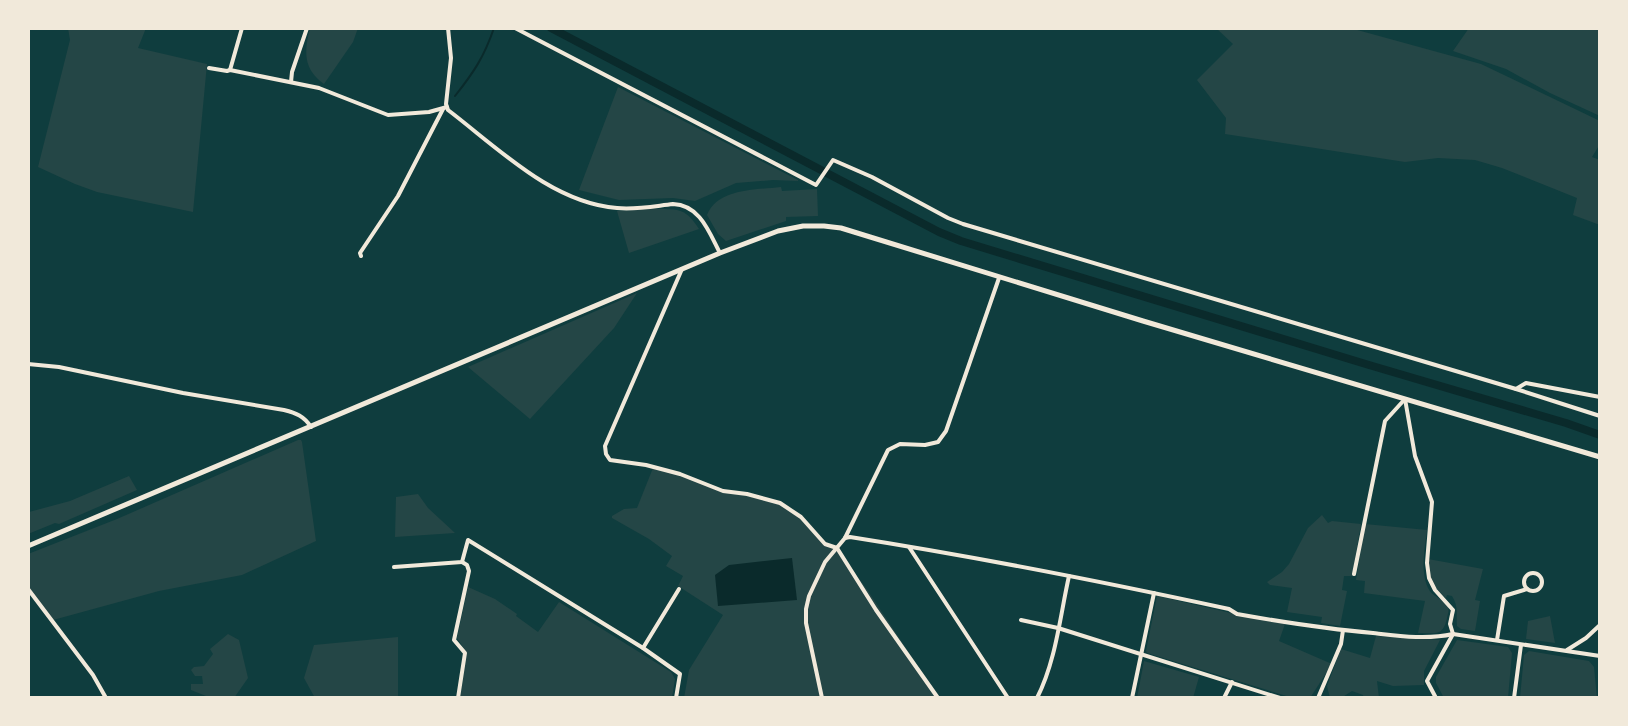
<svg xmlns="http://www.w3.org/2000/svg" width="1628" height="726" viewBox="0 0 1628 726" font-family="Poppins,sans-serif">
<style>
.green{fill:#244646}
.water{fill:#0a2a2b}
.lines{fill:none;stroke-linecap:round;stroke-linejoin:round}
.stream{stroke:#0a2a2b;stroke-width:2}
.canal{stroke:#0a2a2b;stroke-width:8}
.minor{stroke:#f1e9da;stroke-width:4}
.secondary{stroke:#f1e9da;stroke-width:5}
</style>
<rect width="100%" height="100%" fill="#0f3d3e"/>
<g class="green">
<path d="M68,28H146L138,48L207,64L193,212L97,192L75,184L38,167L70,40Z"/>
<path d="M310,28H358L353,42L324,84C303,69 304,52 310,28Z"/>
<path d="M1216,28H1350L1481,64L1600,121V144L1592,157L1600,160V225L1573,215L1577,198L1502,168L1475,160L1438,158L1405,162L1225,134L1226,118L1197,80L1233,44Z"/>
<path d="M1469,28H1600V116L1550,93L1506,69L1453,51Z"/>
<path d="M618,87L798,180V181L773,180L736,183L695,201L673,198L619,200L579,190Z"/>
<path d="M781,187L782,191L817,189L818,216L786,217V221L726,241L718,234L707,215C718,188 756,190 781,187Z"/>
<path d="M657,209C680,209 686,209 699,229L629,253L617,211Z"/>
<path d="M637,293L614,328L530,419L468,367Z"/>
<path d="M298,440H301L302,442L316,541L242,575L159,591L53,620L29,588L28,554L117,519Z"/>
<path d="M653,468L680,474L723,491L780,503L801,517L825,544L837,548L868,591L939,698H684L689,670L723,615L678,586L683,576L666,566L672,556L649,539L612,518V516L624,509L637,508Z"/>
<path d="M129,476L137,490L59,524L55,523L28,534L29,512L70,501Z"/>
<path d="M418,494L428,508L455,533L395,537L396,497Z"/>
<path d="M1322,515L1328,523L1332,521L1361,524L1352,576H1344L1342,590L1347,591L1340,626L1321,623L1322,617L1287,612L1292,588L1270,585L1267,582L1282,572L1289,564L1308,528Z"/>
<path d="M1365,524L1427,530C1425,548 1420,571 1428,588C1432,597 1442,598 1447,605C1450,610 1448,613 1447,618C1443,637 1435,633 1418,633L1425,601L1364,593L1365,581L1356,580Z"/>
<path d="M1428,559L1483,569L1475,600L1480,601L1475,631L1461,629L1457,626C1456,615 1459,607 1452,596L1447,595L1446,598C1432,585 1429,579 1428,559Z"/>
<path d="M468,587L495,599L517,614L516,616L538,632L559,602L671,672L675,679L672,698H460L467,653L457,638Z"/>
<path d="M1157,596C1201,606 1241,616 1285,624L1279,641L1332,664L1310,698H1293L1147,653L1146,651Z"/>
<path d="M1550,616L1555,643L1526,639L1528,621Z"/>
<path d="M228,634L239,640L248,678L234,698H205L206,696L191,690V684H203L202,676H195L191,670L194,667L204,666L213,654L210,649Z"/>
<path d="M1376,636L1440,640L1424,671V685L1393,686L1377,681L1379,698H1364L1363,695L1352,691L1341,698H1330L1327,686L1341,649L1370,658Z"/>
<path d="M398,637V698H315L304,678L314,645Z"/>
<path d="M1457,640L1508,647L1512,653L1508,698H1444L1436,683V677Z"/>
<path d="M1529,651L1589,661L1594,667L1597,698H1520L1524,655Z"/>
<path d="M1144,661L1199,677L1193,698H1137Z"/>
</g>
<path class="water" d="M792,558L797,600L718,606L715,575L729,565Z"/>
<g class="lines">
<path class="stream" d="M455,96C474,72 484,57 494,28"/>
<path class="canal" d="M551,28L939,232L961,241L1369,365L1566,423L1600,435"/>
<g class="minor">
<path d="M448,28L451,58L446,104L448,110C498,148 552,203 617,208C636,210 655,206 673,204C700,205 709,232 720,253"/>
<path d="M515,28L816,185L833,160L872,177L948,218L963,224L1516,389L1600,416"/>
<path d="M209,68L227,71L230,70L319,88L388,115L429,112L447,107"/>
<path d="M230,70L242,28"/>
<path d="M291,82L292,72L307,28"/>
<path d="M361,256L360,253L398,196L443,109"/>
<path d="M682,269L605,446L606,454L610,460L646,465L680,474L723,491L747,494L780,503L801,517L825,544L837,548L876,610L938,698"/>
<path d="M28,364L59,367L183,393L284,410C296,413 304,416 311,427"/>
<path d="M1516,389L1526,383L1600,397"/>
<path d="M1405,399L1415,456L1432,502L1427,563L1429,578L1435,590L1453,610L1450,624L1453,634"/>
<path d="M845,538L850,537C978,557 1104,582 1229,609L1237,614C1282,622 1327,629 1373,633C1399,636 1427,640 1453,634L1600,656"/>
<path d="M909,547L1008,698"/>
<path d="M394,567L462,562L468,540L643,648L680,674L676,698"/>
<circle cx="1533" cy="582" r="9"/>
<path d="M1354,574L1385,421L1405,399"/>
<path d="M28,589L93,675L106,698"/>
<path d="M1021,620L1058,628L1280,698"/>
<path d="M1497,640L1504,596L1527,589"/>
<path d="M643,648L679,589"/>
<path d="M1567,650L1586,638L1600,625"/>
<path d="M458,698L465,653L454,640L469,571L467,565L462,562"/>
<path d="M822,698L806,623V609L809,596L825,562L845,538L888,450L900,444L925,445L938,442L946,431L999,278"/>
<path d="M1037,698C1056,661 1060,616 1069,576"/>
<path d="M1132,698L1154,593"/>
<path d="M1224,698L1232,682"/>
<path d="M1318,698L1341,644L1343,630"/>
<path d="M1436,698L1427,681L1453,634"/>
<path d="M1514,698L1521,645"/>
</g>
<path class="secondary" d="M28,546L720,253L778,231L803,226H824L841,228L1143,321L1600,457"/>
</g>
<rect width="1628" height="726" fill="none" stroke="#f1e9da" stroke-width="60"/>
</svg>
